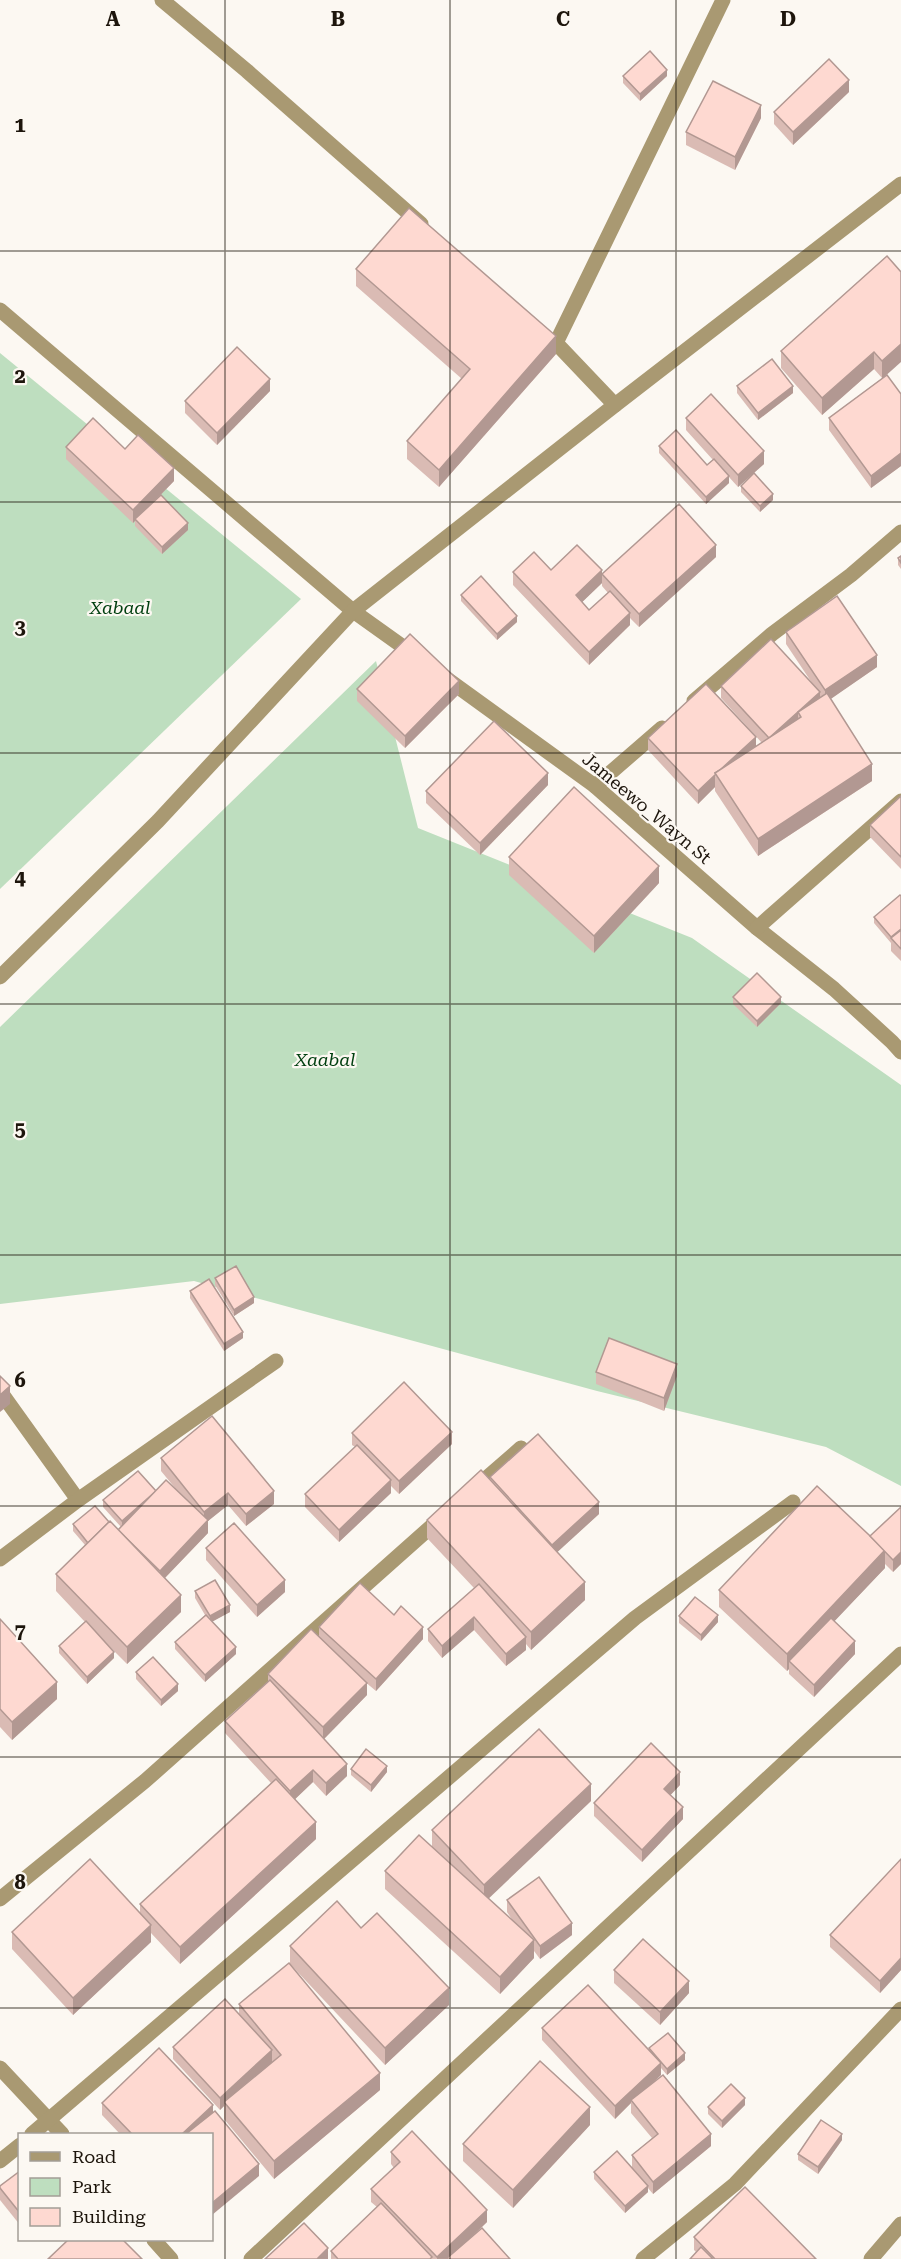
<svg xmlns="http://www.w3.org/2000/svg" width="901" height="2259" viewBox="0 0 901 2259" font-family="'Roboto Serif',serif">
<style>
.green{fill:#bedebf}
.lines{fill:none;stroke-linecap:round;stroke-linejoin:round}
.minor{stroke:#a99972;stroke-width:15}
.tertiary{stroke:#a99972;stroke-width:15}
.wall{fill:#dabbb4}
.shaded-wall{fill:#b29892}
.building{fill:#fed9d1;stroke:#b29892;stroke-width:1.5}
.grid{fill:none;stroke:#1d150c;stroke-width:1.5;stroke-opacity:0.55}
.labels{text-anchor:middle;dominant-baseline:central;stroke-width:4.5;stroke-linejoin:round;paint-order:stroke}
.park-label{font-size:18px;font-style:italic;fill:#013f10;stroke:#fcf8f2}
.street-label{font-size:18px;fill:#1d150c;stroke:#fcf8f2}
.grid-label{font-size:20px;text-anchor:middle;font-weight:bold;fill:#1d150c;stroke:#fcf8f2;stroke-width:4.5;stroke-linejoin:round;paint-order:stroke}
</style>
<rect width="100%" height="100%" fill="#fcf8f2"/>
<g class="green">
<path d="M0,353L301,599L0,889Z"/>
<path d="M376,661L418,828L692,938L901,1085V1486L826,1447L597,1391L194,1281L0,1304V1027Z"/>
</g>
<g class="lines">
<g class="minor">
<path d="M162,0L247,71L421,224"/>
<path d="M0,310L353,611L416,656"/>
<path d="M615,405L556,343L723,0"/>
<path d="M443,676L595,786L757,928L834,989L892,1042L901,1052"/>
<path d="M694,701L772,634L851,575L901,532"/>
<path d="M595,786L662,728"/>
<path d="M757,928L901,801"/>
<path d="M0,1391L78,1500"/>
<path d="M474,1489L521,1448"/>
<path d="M0,1559L78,1500L276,1361"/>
<path d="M0,1899L145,1781L442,1517"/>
<path d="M0,2068L62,2134"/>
<path d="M32,2134L635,1618L793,1502"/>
<path d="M0,2161L20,2145"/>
<path d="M154,2240L171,2259"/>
<path d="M251,2259L901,1654"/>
<path d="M643,2259L735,2184L901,2009"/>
<path d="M871,2259L901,2224"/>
</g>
<path class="tertiary" d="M0,977L158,821L353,611L615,405L901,184"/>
</g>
<g class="wall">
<path d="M623,76H667L640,101L623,83Z"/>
<path d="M849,92L793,145L774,124V112Z"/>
<path d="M761,118L735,170L686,145V132Z"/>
<path d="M887,256L884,377L901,394V466L871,488L829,430V418L882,378L874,369L822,415L781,368V351Z"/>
<path d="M356,269L556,354L439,487L407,459V441L462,379L356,286Z"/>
<path d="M737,386L793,393L758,420L737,393Z"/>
<path d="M270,391L217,445L185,413V401Z"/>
<path d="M686,418L764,464L738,487L729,477V483L706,504L659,453V446L707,465L713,460L686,430Z"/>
<path d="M66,447L125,449L174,481L149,507L188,530L162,554L135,526V521L133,523L66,459Z"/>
<path d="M741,486L773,500L760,512L741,492Z"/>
<path d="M901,556V569L898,565V558Z"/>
<path d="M716,557L639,627L630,618V625L589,665L513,585V572L551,570L602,583L582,602L589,610L608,593L602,586V574Z"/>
<path d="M461,595L517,622L497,640L461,601Z"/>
<path d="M786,632L877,667L830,699L872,781L758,856L715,791V787L698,804L648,750V738L756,747L762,743L721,698V686H814L786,644Z"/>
<path d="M357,689L459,694L405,748L357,701Z"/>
<path d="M548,785L480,855L426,803V791Z"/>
<path d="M901,796V869L870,837V825Z"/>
<path d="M509,857L659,883L594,953L509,875Z"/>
<path d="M901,896V961L891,951V943L874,923V917Z"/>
<path d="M733,997L781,1003L757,1027L733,1004Z"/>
<path d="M215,1278L254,1303L234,1316L215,1285Z"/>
<path d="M190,1291L243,1338L224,1351L190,1298Z"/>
<path d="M596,1372L677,1376L664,1411L596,1384Z"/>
<path d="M352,1433L452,1444L399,1494L391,1486V1493L339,1542L305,1507V1494L355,1447L352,1445Z"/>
<path d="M161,1458L274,1504L246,1526L228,1505L208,1521V1533L165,1578L181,1612L127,1664L108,1645L114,1658L87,1684L59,1653V1646L85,1622L56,1591V1574L85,1545L73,1531V1524L109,1522L118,1530L121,1527L103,1507V1500L175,1488L161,1471Z"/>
<path d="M490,1477L599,1514L557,1552L585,1600L531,1650L526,1644V1650L506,1666L474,1630L442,1658L428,1641V1629L474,1588L427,1538V1520L490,1480Z"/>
<path d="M901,1507V1564L893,1572L885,1564V1568L834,1621L855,1654L814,1697L789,1674V1669L787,1671L719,1607V1590L870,1537Z"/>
<path d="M206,1548L285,1592L257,1617L206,1560Z"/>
<path d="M195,1591L230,1612L212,1621L236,1654L205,1682L175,1649V1642L205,1615L195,1598Z"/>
<path d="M394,1615L423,1639L376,1691L364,1681L367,1695L324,1739L347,1776L326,1796L313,1782L295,1799L316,1839L180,1964L151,1933V1942L73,2015L12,1949V1932L140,1914V1904L271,1783L225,1733V1721L268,1682V1674L319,1637V1627Z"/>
<path d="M679,1616L718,1622L701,1641L679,1623Z"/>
<path d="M0,1619L57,1699L12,1740L0,1727Z"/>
<path d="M136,1672L178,1691L161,1706L136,1679Z"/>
<path d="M351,1769L387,1772L371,1792L351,1775Z"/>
<path d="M680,1785L670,1795L683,1819L642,1862L594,1816V1803Z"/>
<path d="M591,1801L488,1898L513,1921L507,1912V1900L572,1935L540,1959L534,1951V1958L500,1994L385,1889V1871L432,1847V1830Z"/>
<path d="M901,1859V1970L880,1993L830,1947V1935Z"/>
<path d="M361,1928L449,2005L385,2065L291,1965L380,2090L274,2179L224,2119V2106L220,2110L173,2059V2047L239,2014V2004L290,1963V1946Z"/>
<path d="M614,1970L689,1993L660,2025L614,1983Z"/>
<path d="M542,2028L649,2050V2048L685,2060L667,2075L661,2068V2075L651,2084L711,2146L653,2194L648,2188V2192L625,2213L594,2179V2172L632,2167V2155L652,2138L631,2113V2103L615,2119L542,2040Z"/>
<path d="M102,2103L213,2113L259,2176L212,2134H120L102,2115Z"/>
<path d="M745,2105L722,2128L708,2114V2107Z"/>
<path d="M590,2125L513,2208L463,2161V2144Z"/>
<path d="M842,2140L818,2174L798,2160V2154Z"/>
<path d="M391,2152L487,2222L476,2233L510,2259H331V2251L377,2207L371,2202V2189L394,2168L391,2164Z"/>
<path d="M20,2171V2225L0,2200V2186Z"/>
<path d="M694,2237L816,2259H690L696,2252L694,2250Z"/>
</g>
<g class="shaded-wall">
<path d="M667,70V76L640,101V94Z"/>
<path d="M849,80V92L793,145V132Z"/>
<path d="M761,105V118L735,170V157Z"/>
<path d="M556,336V354L439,487V470Z"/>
<path d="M901,344V362L882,379V361Z"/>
<path d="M874,352V369L822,415V398Z"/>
<path d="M270,379V391L217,445V433Z"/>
<path d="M793,386V393L758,420V413Z"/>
<path d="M764,451V464L738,487V475Z"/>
<path d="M901,453V466L871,488V476Z"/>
<path d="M174,468V481L133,523V510Z"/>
<path d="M729,476V483L706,504V497Z"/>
<path d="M773,494V500L760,512V506Z"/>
<path d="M188,523V530L162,554V547Z"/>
<path d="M716,545V557L639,627V614Z"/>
<path d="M602,570V583L576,608V595Z"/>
<path d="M630,613V625L589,665V652Z"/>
<path d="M517,616V622L497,640V634Z"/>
<path d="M877,655V667L825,703V690Z"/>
<path d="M459,681V694L405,748V736Z"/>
<path d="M820,692V705L798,712Z"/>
<path d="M798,712V724L769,738Z"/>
<path d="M756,737V750L716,774Z"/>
<path d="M872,764V781L758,856V839Z"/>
<path d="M548,773V785L480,855V843Z"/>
<path d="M715,775V787L698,804V791Z"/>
<path d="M659,866V883L594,953V936Z"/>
<path d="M781,997V1003L757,1027V1021Z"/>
<path d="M254,1297V1303L234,1316V1310Z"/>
<path d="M243,1332V1338L224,1351V1344Z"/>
<path d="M677,1364V1376L664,1411V1398Z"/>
<path d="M10,1386V1404L0,1412V1395Z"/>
<path d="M452,1432V1444L399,1494V1481Z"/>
<path d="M391,1480V1493L339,1542V1530Z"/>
<path d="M156,1491L122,1527V1521Z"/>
<path d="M274,1491V1504L246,1526V1514Z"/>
<path d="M228,1493V1505L208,1521V1533L160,1583V1571L204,1524V1512Z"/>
<path d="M599,1502V1514L552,1557V1545Z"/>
<path d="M885,1550V1568L793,1665L789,1661V1669L787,1671V1654Z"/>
<path d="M901,1552V1564L893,1572V1560Z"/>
<path d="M285,1580V1592L257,1617V1605Z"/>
<path d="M585,1582V1600L531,1650V1632Z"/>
<path d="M181,1595V1612L127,1664V1647Z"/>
<path d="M230,1605V1612L210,1623V1616Z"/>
<path d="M718,1615V1622L701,1641V1635Z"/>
<path d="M474,1617V1630L442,1658V1646Z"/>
<path d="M423,1627V1639L376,1691V1679Z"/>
<path d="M526,1637V1650L506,1666V1654Z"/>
<path d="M855,1641V1654L814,1697V1685Z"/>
<path d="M236,1647V1654L205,1682V1675Z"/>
<path d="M114,1652V1658L87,1684V1677Z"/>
<path d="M57,1682V1699L12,1740V1722Z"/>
<path d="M367,1683V1695L323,1740V1727Z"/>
<path d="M178,1684V1691L161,1706V1700Z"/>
<path d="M347,1764V1776L326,1796V1783Z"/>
<path d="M387,1766V1772L371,1792V1785Z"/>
<path d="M313,1770V1782L290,1804V1791Z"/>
<path d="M680,1772V1785L664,1802V1789Z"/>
<path d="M591,1784V1801L484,1903V1885Z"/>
<path d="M683,1807V1819L642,1862V1850Z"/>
<path d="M316,1822V1839L180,1964V1947Z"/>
<path d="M572,1923V1935L540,1959V1946Z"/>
<path d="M151,1925V1942L73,2015V1998Z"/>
<path d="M534,1940V1958L500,1994V1977Z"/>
<path d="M901,1958V1970L880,1993V1981Z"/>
<path d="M689,1981V1993L660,2025V2012Z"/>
<path d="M449,1988V2005L385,2065V2048Z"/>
<path d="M272,2050V2062L224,2102V2106L220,2110V2098Z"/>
<path d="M685,2053V2060L667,2075V2069Z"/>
<path d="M661,2063V2075L632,2102L631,2100V2103L615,2119V2106Z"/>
<path d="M380,2073V2090L274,2179V2161Z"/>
<path d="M745,2098V2105L722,2128V2121Z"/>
<path d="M213,2105V2117L195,2134H182Z"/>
<path d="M590,2107V2125L513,2208V2190Z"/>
<path d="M711,2134V2146L653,2194V2182Z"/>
<path d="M842,2134V2140L818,2174V2167Z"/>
<path d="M259,2164V2176L212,2215V2203Z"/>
<path d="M648,2186V2192L625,2213V2206Z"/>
<path d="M487,2210V2222L448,2259H437V2257Z"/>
<path d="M328,2248V2259H317Z"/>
</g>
<g class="building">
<path d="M650,51L667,70L640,94L623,76Z"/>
<path d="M829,59L849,80L793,132L774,112Z"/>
<path d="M713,81L761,105L735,157L686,132Z"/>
<path d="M409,208L556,336L439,470L407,441L470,369L356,269Z"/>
<path d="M887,256L901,272V344L882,361L874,352L822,398L781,351Z"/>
<path d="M237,347L270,379L217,433L185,401Z"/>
<path d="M772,359L793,386L758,413L737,386Z"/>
<path d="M887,375L901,394V453L871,476L829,418Z"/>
<path d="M711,394L764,451L738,475L686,418Z"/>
<path d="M93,418L125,449L138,435L174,468L133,510L66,447Z"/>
<path d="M676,430L707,465L714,459L729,476L706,497L659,446Z"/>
<path d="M754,473L773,494L760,506L741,486Z"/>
<path d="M161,495L188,523L162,547L135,519Z"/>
<path d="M679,504L716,545L639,614L602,574Z"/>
<path d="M577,545L602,570L576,595L589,610L610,591L630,613L589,652L513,572L534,552L551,570Z"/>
<path d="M901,556V563L898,558Z"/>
<path d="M481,576L517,616L497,634L461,595Z"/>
<path d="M837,596L877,655L825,690L786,632Z"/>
<path d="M410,634L459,681L405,736L357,689Z"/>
<path d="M771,639L820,692L769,738L721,686Z"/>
<path d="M706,684L756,737L720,770L715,773L716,774L698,791L648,738Z"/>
<path d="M827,693L872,764L758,839L715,773L801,717L798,712Z"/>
<path d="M494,721L548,773L480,843L426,791Z"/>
<path d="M574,787L659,866L594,936L509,857Z"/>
<path d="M901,796V857L870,825Z"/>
<path d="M900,895L901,896V929L891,937L874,917Z"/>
<path d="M901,930V949L891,938Z"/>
<path d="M757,973L781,997L757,1021L733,997Z"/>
<path d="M236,1266L254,1297L234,1310L215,1278Z"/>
<path d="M209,1279L243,1332L224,1344L190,1291Z"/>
<path d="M609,1338L677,1364L664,1398L596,1372Z"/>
<path d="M0,1376L10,1386L0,1395Z"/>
<path d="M404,1382L452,1432L399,1481L352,1433Z"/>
<path d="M212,1416L274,1491L246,1514L228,1493L204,1512L161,1458Z"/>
<path d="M538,1434L599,1502L552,1545L490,1477Z"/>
<path d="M357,1445L391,1480L339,1530L305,1494Z"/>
<path d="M481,1470L585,1582L531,1632L427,1520Z"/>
<path d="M138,1471L156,1491L122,1521L103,1500Z"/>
<path d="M166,1480L208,1520L160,1571L118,1530Z"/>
<path d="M817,1486L885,1550L787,1654L719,1590Z"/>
<path d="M95,1506L109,1522L88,1543L73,1524Z"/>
<path d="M901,1507V1552L893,1560L870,1536Z"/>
<path d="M110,1521L181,1595L127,1647L56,1574Z"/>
<path d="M234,1523L285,1580L257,1605L206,1548Z"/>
<path d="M215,1580L230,1605L210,1616L195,1591Z"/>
<path d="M360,1583L394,1615L401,1606L423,1627L376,1679L319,1627Z"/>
<path d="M479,1584L526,1637L506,1654L474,1617L442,1646L428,1629Z"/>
<path d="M695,1597L718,1615L701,1635L679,1616Z"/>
<path d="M206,1615L236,1647L205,1675L175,1642Z"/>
<path d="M831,1618L855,1641L814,1685L789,1661Z"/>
<path d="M0,1619L57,1682L12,1722L0,1709Z"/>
<path d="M86,1621L114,1652L87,1677L59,1646Z"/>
<path d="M311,1629L367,1683L323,1727L268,1674Z"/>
<path d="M153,1657L178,1684L161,1700L136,1672Z"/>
<path d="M270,1680L347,1764L326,1783L313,1770L290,1791L225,1721Z"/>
<path d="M539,1729L591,1784L484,1885L432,1830Z"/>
<path d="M651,1743L680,1772L664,1789L683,1807L642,1850L594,1803Z"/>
<path d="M366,1749L387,1766L371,1785L351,1769Z"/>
<path d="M276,1779L316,1822L180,1947L140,1904Z"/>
<path d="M419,1835L534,1940L500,1977L385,1871Z"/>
<path d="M90,1859L151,1925L73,1998L12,1932Z"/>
<path d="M901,1859V1958L880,1981L830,1935Z"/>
<path d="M539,1877L572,1923L540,1946L507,1900Z"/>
<path d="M337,1901L361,1928L377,1913L449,1988L385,2048L290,1946Z"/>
<path d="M643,1939L689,1981L660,2012L614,1970Z"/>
<path d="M289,1963L380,2073L274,2161L224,2102L281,2055L239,2004Z"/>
<path d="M588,1985L661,2063L615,2106L542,2028Z"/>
<path d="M225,1999L272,2050L220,2098L173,2047Z"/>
<path d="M668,2033L685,2053L667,2069L649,2048Z"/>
<path d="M159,2048L213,2105L182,2134H132L102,2103Z"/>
<path d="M540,2061L590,2107L513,2190L463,2144Z"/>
<path d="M663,2075L711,2134L653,2182L632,2155L658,2134L631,2100Z"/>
<path d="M731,2084L745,2098L722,2121L708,2107Z"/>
<path d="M215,2111L259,2164L212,2203V2134H186Z"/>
<path d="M821,2120L842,2134L818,2167L798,2154Z"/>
<path d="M412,2131L487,2210L437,2257L371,2189L400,2162L391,2152Z"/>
<path d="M617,2151L648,2186L625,2206L594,2172Z"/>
<path d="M20,2171V2213L0,2188V2186Z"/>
<path d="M745,2187L816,2259H715L694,2237Z"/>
<path d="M381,2203L432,2257L430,2259H338L331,2251Z"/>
<path d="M304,2223L328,2248L317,2259H265Z"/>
<path d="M482,2228L510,2259H446Z"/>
<path d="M68,2240H123L142,2259H48Z"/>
<path d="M701,2247L713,2259H690Z"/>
</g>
<path class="grid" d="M225,0V2259M450,0V2259M676,0V2259M0,251H901M0,502H901M0,753H901M0,1004H901M0,1255H901M0,1506H901M0,1757H901M0,2008H901"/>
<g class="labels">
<g class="park-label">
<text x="120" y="607">Xabaal</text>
<text x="325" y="1059">Xaabal</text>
</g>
<g class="street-label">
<text transform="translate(647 808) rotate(40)">Jameewo_Wayn St</text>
</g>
</g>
<g class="grid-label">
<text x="113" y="26">A</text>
<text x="338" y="26">B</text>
<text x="563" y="26">C</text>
<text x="788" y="26">D</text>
<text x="20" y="132">1</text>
<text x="20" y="383">2</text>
<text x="20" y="634">3</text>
<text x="20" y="885">4</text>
<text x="20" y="1136">5</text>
<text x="20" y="1387">6</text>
<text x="20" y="1638">7</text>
<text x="20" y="1889">8</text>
</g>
<rect x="18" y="2133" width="195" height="108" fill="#fcf8f2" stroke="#a39d96" stroke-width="1.5"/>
<rect x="30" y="2152" width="30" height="9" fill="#a99972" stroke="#a39d96" stroke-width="1.5"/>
<text x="72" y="2163" font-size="18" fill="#1d150c">Road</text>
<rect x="30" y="2178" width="30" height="18" fill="#bedebf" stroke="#a39d96" stroke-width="1.5"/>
<text x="72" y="2193" font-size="18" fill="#1d150c">Park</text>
<rect x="30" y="2208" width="30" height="18" fill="#fed9d1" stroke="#a39d96" stroke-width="1.5"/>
<text x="72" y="2223" font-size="18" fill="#1d150c">Building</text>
</svg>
